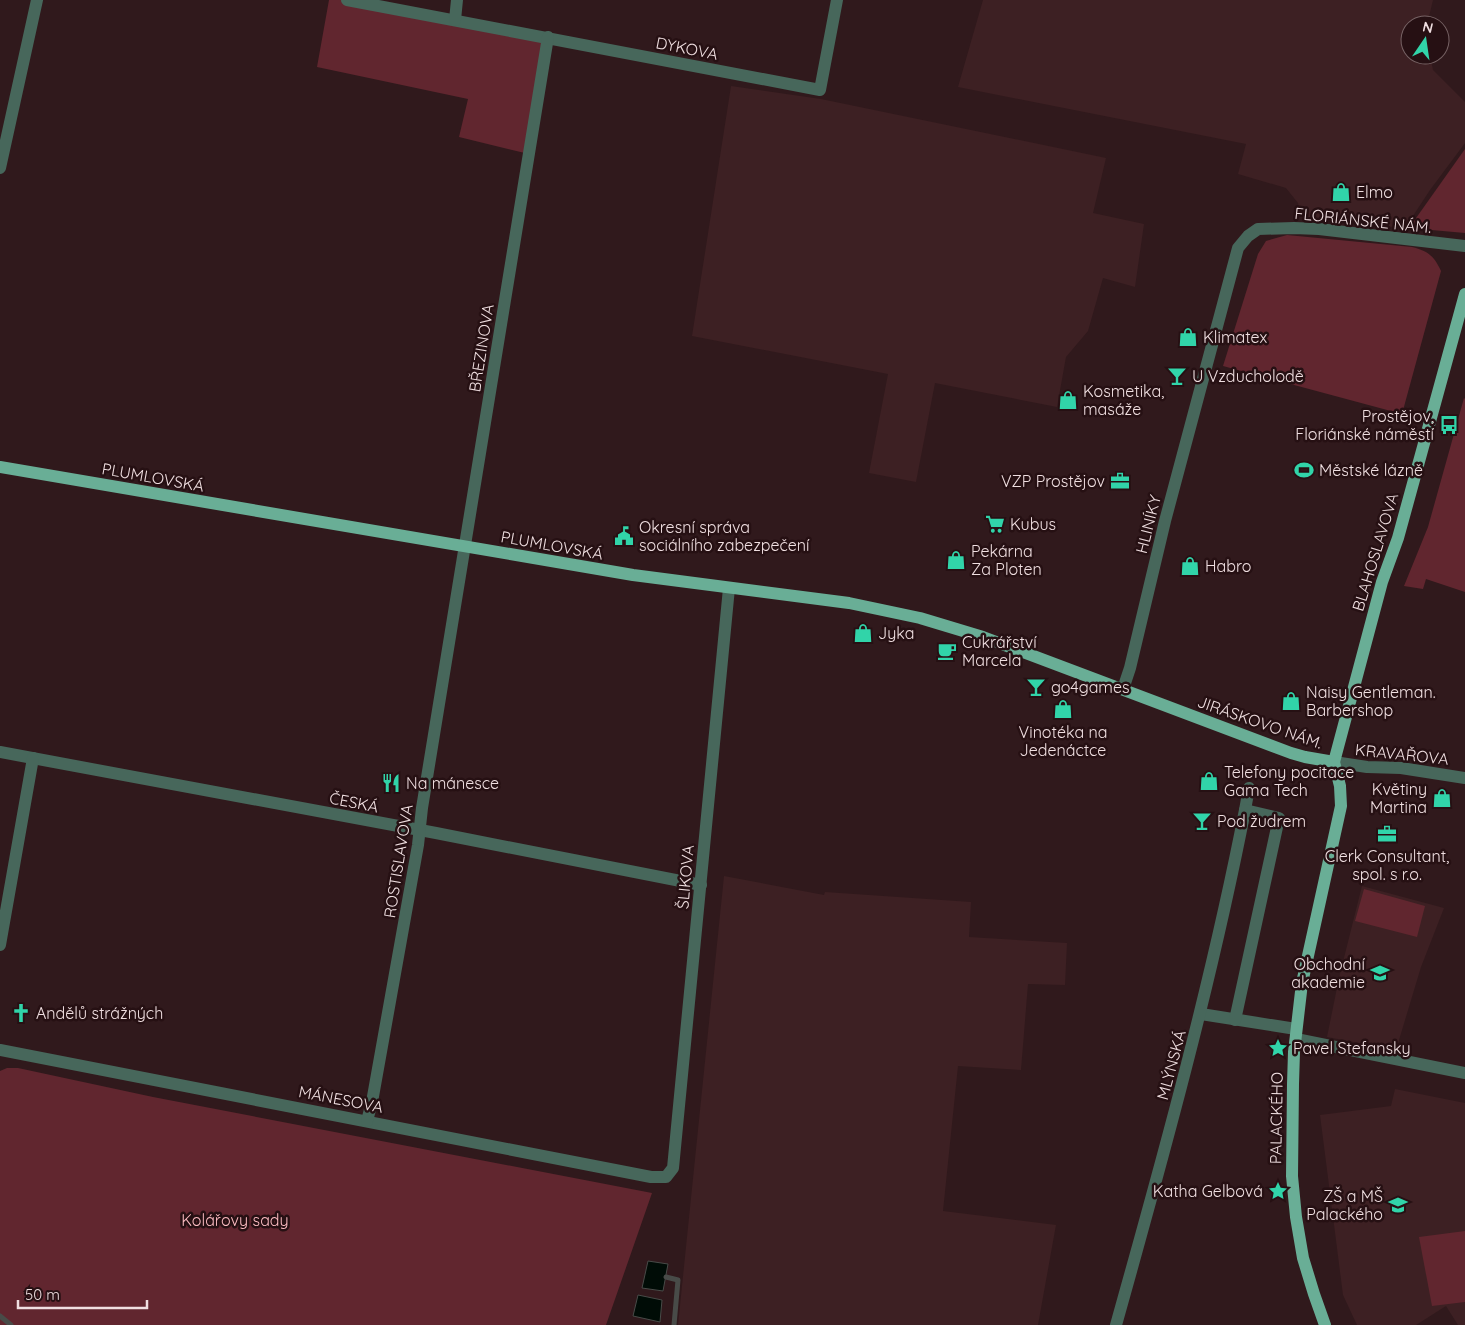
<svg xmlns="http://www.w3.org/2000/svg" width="1465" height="1325" viewBox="0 0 1465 1325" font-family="Quicksand,sans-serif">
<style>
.built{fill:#3d2023}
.green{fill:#61262f}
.water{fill:#000c06;stroke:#484b48}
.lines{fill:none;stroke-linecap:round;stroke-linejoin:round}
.stream{stroke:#484b48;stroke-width:5}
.minor{stroke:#47675b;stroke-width:12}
.major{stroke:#69ae96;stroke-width:12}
.labels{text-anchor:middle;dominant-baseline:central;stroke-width:5;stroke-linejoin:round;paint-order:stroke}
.street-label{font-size:16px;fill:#f0dfe1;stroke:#261013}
.poi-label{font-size:16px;fill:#f0dfe1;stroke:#261013;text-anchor:start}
.park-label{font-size:16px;fill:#fcbcc2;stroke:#261013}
</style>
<rect width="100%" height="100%" fill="#30191c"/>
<g class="built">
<path d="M983,0H1433L1427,25H1410V55H1430L1433,70L1465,102V143L1430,190L1405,228L1302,218L1298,203L1286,188L1238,174L1246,144L958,87Z"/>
<path d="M731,86L821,99L1106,158L1093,213L1144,224L1135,287L1103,278L1088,331L1066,357L1057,407L935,383L916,482L869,473L888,374L692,336Z"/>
<path d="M724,876L824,895L825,892L971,902L969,937L1067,943L1065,985L1028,984L1021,1070L958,1066L943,1211L1056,1225L1038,1325H678Z"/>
<path d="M1362,886L1444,908L1421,967L1396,1050L1327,1037L1339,978Z"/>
<path d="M1395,1089L1465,1103V1325H1458L1446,1306L1416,1325H1357L1343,1295L1320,1115L1391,1106Z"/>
</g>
<g class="green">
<path d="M329,0H342L548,37L529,154L459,137L468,99L317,67Z"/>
<path d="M1465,149V233L1409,228Z"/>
<path d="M1287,235L1412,247C1428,251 1434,256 1441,271L1402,414L1223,366L1258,254L1266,241Z"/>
<path d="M1464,398L1465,399V592L1426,579L1423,589L1404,586L1428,527Z"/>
<path d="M1364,889L1425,906L1417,937L1355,921Z"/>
<path d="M7,1068H18L153,1097L652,1193L606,1325H0V1071Z"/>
<path d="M1465,1231V1302L1432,1306L1419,1237Z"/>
</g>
<g class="water">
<path d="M648,1261L668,1264L663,1291L642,1288Z"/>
<path d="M638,1295L662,1300L660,1322L633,1316Z"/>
</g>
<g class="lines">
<g class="stream">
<path d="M666,1277L678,1280L674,1325"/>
<path d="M0,1316L11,1325"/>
</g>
<g class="minor">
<path d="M347,0L820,90L837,0"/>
<path d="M455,20L457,0"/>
<path d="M0,168L37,0"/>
<path d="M1123,689L1130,668L1165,521L1238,248L1248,236L1258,229L1294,228L1319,229L1465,246"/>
<path d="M0,752L436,833L701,885"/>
<path d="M1334,762L1367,767L1401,768L1465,778"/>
<path d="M1245,810L1249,788"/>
<path d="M0,945L33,758"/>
<path d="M1201,1014L1296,1029"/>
<path d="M1296,1039L1465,1073"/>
<path d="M0,1050L651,1177H666L673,1168L729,588"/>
<path d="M367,1121L372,1102L418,845L422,808L548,37"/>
<path d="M1116,1325C1164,1154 1211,984 1245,810L1279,818L1235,1020"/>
</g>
<g class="major">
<path d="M0,467L633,575L849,603L920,618L983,637L1291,753L1305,757L1334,762"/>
<path d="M1325,1325L1314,1294L1303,1258L1296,1217L1292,1176L1293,1084L1294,1052L1302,983L1341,806L1340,786L1334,762L1382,582L1398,538L1465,294"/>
</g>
</g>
<defs>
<g id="shop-bare" transform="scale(1.5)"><path d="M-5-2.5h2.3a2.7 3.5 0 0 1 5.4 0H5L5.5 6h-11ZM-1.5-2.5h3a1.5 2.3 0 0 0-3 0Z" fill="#31d4a9" stroke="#261013" stroke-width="2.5" paint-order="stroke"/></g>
<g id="bar-bare" transform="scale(1.5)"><path d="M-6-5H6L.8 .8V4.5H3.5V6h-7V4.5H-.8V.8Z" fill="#31d4a9" stroke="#261013" stroke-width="2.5" paint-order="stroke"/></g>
<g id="bus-bare" transform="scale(1.5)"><path d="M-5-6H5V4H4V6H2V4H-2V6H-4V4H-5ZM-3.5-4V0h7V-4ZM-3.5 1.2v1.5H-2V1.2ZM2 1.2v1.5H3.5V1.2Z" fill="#31d4a9" stroke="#261013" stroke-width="2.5" paint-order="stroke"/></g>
<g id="stadium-bare" transform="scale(1.5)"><path d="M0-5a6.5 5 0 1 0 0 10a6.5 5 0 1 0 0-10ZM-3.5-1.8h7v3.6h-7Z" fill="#31d4a9" stroke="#261013" stroke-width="2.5" paint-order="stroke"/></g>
<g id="office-bare" transform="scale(1.5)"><path d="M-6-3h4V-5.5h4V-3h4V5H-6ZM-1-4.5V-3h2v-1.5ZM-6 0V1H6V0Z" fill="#31d4a9" stroke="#261013" stroke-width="2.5" paint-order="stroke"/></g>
<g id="supermarket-bare" transform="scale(1.5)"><path d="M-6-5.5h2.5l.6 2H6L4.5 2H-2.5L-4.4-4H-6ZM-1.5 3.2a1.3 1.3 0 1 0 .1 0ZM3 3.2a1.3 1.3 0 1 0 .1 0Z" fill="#31d4a9" stroke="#261013" stroke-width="2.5" paint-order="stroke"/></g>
<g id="civic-bare" transform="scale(1.5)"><path d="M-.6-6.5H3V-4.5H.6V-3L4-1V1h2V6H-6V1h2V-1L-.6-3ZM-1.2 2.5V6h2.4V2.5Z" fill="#31d4a9" stroke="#261013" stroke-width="2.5" paint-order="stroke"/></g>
<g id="cafe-bare" transform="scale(1.5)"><path d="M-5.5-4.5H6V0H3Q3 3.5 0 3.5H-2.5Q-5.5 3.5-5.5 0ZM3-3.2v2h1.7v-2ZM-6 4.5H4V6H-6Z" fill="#31d4a9" stroke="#261013" stroke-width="2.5" paint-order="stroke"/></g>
<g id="restaurant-bare" transform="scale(1.5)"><path d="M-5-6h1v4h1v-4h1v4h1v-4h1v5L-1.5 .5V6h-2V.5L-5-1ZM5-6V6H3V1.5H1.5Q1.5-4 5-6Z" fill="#31d4a9" stroke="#261013" stroke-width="2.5" paint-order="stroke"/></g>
<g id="school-bare" transform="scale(1.5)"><path d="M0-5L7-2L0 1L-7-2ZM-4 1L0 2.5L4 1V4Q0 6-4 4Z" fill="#31d4a9" stroke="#261013" stroke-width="2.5" paint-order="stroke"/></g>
<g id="church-bare" transform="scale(1.5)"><path d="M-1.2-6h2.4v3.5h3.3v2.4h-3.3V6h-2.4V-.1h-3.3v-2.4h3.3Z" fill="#31d4a9" stroke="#261013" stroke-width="2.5" paint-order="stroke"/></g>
<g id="sight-bare" transform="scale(1.5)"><path d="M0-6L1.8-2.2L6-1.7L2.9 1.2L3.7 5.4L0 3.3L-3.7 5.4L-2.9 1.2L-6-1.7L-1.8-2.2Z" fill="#31d4a9" stroke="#261013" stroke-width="2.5" paint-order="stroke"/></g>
</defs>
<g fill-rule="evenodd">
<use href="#shop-bare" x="1341" y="192"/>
<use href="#shop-bare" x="1188" y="337"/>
<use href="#bar-bare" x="1177" y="376"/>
<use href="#shop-bare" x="1068" y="400"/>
<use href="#bus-bare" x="1449" y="425"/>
<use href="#stadium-bare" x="1304" y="470"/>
<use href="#office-bare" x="1120" y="481"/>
<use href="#supermarket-bare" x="995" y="524"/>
<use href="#civic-bare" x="624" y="536"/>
<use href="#shop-bare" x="956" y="560"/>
<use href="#shop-bare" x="1190" y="566"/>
<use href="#shop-bare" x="863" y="633"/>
<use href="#cafe-bare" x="947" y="651"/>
<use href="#bar-bare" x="1036" y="687"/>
<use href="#shop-bare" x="1291" y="701"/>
<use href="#shop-bare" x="1063" y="709"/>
<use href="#shop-bare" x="1209" y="781"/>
<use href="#restaurant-bare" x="391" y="783"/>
<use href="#shop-bare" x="1442" y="798"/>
<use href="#bar-bare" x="1202" y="821"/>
<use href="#office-bare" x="1387" y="834"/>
<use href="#school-bare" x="1380" y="973"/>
<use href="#church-bare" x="21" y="1013"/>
<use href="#sight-bare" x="1278" y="1048"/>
<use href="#sight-bare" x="1278" y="1191"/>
<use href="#school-bare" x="1398" y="1205"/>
</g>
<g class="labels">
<g class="street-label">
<text transform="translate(687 48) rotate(11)">DYKOVA</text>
<text transform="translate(1363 220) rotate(6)">FLORIÁNSKÉ NÁM.</text>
<text transform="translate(481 348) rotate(-81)">BŘEZINOVA</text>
<text transform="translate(153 477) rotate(10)">PLUMLOVSKÁ</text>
<text transform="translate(1148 524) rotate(-76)">HLINÍKY</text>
<text transform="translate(552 545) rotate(10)">PLUMLOVSKÁ</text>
<text transform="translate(1375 552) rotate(-73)">BLAHOSLAVOVA</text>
<text transform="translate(1260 722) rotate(19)">JIRÁSKOVO NÁM.</text>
<text transform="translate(1402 754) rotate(6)">KRAVAŘOVA</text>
<text transform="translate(354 802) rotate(11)">ČESKÁ</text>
<text transform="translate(398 861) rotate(-81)">ROSTISLAVOVA</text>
<text transform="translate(685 877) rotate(-85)">ŠLIKOVA</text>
<text transform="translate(1171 1065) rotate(-75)">MLÝNSKÁ</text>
<text transform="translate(341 1099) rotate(11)">MÁNESOVA</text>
<text transform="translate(1276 1118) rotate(-89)">PALACKÉHO</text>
</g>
<g class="poi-label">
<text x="1356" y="192">Elmo</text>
<text x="1203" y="337">Klimatex</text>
<text x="1192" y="376">U Vzducholodě</text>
<text x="1083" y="391">Kosmetika,<tspan x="1083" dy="18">masáže</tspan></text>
<text x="1434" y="416" text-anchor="end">Prostějov,<tspan x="1434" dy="18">Floriánské náměstí</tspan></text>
<text x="1319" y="470">Městské lázně</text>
<text x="1105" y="481" text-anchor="end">VZP Prostějov</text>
<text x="1010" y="524">Kubus</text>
<text x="639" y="527">Okresní správa<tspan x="639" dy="18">sociálního zabezpečení</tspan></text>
<text x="971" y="551">Pekárna<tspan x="971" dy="18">Za Ploten</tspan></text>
<text x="1205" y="566">Habro</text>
<text x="878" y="633">Jyka</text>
<text x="962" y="642">Cukrářství<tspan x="962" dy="18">Marcela</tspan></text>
<text x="1051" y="687">go4games</text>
<text x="1306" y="692">Naisy Gentleman.<tspan x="1306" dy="18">Barbershop</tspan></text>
<text x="1063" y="732" text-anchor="middle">Vinotéka na<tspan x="1063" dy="18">Jedenáctce</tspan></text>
<text x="1224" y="772">Telefony pocitace<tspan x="1224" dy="18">Gama Tech</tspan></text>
<text x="406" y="783">Na mánesce</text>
<text x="1427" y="789" text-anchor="end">Květiny<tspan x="1427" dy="18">Martina</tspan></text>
<text x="1217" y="821">Pod žudrem</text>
<text x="1387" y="856" text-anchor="middle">Clerk Consultant,<tspan x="1387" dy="18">spol. s r.o.</tspan></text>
<text x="1365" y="964" text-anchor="end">Obchodní<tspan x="1365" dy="18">akademie</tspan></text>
<text x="36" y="1013">Andělů strážných</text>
<text x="1293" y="1048">Pavel Stefansky</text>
<text x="1263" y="1191" text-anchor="end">Katha Gelbová</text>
<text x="1383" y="1196" text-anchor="end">ZŠ a MŠ<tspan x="1383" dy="18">Palackého</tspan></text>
</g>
<g class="park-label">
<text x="235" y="1220">Kolářovy sady</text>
</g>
</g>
<g transform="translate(1425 40) rotate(13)"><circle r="24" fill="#261013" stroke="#776365"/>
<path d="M0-4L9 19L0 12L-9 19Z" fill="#31d4a9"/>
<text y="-8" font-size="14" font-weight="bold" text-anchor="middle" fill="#f0dfe1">N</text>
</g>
<path d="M18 1300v8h129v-8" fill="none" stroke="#f0dfe1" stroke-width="2.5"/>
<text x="25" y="1300" font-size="15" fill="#f0dfe1" stroke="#261013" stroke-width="4" paint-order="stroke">50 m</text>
</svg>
